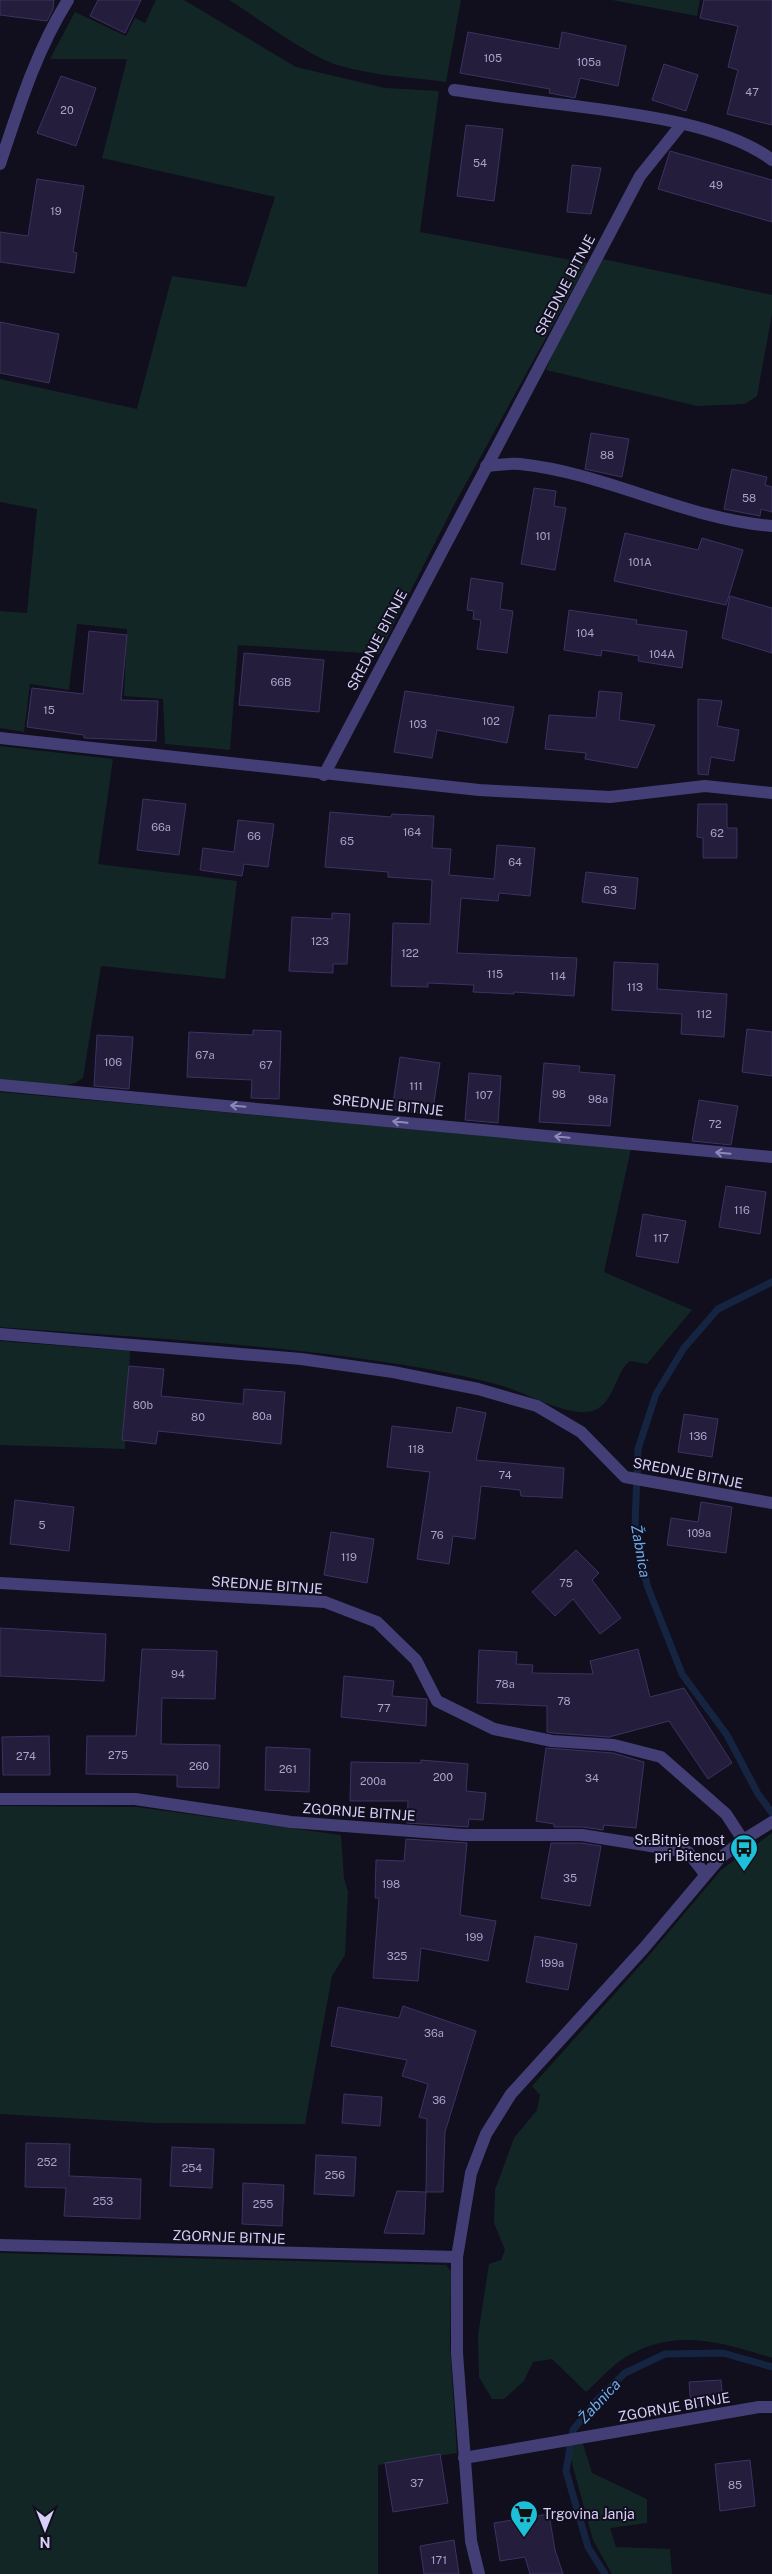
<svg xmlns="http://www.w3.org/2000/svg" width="772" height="2574" viewBox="0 0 772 2574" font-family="'Public Sans',sans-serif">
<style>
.green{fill:#122626}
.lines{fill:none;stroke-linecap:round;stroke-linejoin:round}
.stream{stroke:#152541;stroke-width:7}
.building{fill:#241d3b;stroke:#3d3264}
.minor{stroke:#433f76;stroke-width:12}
.oneway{stroke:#8c88b8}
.labels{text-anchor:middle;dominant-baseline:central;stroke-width:4;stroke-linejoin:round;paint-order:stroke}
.number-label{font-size:11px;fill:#aaa3ca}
.street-label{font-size:14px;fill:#d6d0f9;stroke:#110e1d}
.poi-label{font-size:14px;fill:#d6d0f9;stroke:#110e1d;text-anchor:end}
.water-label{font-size:15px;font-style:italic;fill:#6badec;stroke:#110e1d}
</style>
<rect width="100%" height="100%" fill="#110e1d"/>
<g class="green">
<path d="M156,0H184L296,67L385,88L439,91L420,232L587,263L453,507L379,654L238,645L230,750L165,744L163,699L124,696L127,629L77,624L69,690L30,684L24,732L0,728V611L27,613L37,509L0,502V379L137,409L172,276L246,287L275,197L102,158L127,59H50L75,12L126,36L135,18L145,23Z"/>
<path d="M229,0H461L446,82C411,77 375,76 341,66C310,58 258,18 229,0Z"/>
<path d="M612,0H700L697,16Z"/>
<path d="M603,259L772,295V314L757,396L745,404L697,406L546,370L560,337Z"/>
<path d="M0,746L113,759L98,864L237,881L225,979L101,966L83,1078L75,1083L65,1085L0,1080Z"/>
<path d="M0,1092L631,1149L604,1272L692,1310L647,1364L630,1361C614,1372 614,1412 585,1412C558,1412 531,1395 506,1387C469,1376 430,1369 391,1363C262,1343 130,1337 0,1327Z"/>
<path d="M0,1341L130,1351L125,1449L0,1445Z"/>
<path d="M0,1806L137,1807L341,1835L344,1878L348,1892L345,1955L332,1976L305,2124L155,2123L0,2114Z"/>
<path d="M772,1833V2358C718,2341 668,2326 617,2363C606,2372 596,2383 586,2392L552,2359L533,2362L524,2381L504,2399H492L479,2377L478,2335L489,2264L501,2260L505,2250L494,2223L495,2190L514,2138L537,2110L540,2095L532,2086L645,1960L721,1870Z"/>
<path d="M0,2253L446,2265L451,2271L450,2346L457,2453L378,2465V2574H0Z"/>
<path d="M583,2444L592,2473L647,2499V2523L610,2528L616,2547L670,2549L672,2574H612L593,2540L567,2445Z"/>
</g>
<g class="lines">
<g class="stream">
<path d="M772,1282L718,1309L684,1348L656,1394L638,1449L635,1525L647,1585L682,1674L727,1735L758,1794L772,1813"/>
<path d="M605,2574L588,2547L566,2471L573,2430L597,2400L625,2373L665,2354L723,2353L772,2367"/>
</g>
</g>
<g class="building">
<path d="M0,0H54L53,9L47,21L0,15Z"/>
<path d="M98,0H141L125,33L90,16Z"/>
<path d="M704,0H772V125L727,114L738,70L728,67L738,26L700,18Z"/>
<path d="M468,32L559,49L562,32L626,46L618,86L580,78L575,98L549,93L550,89L460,73Z"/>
<path d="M664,64L698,75L686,111L652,100Z"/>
<path d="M61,76L96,88L76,146L37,133Z"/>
<path d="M466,125L503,129L494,201L457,196Z"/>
<path d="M670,151L772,180V222L658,189Z"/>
<path d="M572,165L601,168L591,214L567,212Z"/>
<path d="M37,179L84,186L73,252L77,253L74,273L0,262V232L28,236Z"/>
<path d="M0,322L59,334L49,383L0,373Z"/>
<path d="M591,433L629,439L622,477L585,469Z"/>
<path d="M732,469L767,477L765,485L772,487V512L761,509L760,516L724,509Z"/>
<path d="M534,488L556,491L554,506L566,508L555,570L521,564Z"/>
<path d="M625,533L698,550L702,538L743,550L726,605L614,581Z"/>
<path d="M471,578L503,583L500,609L513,611L507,653L477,649L481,620L473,619L474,611L467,610Z"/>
<path d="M730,596L772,608V653L722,638Z"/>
<path d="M569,610L637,620L636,624L687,631L682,668L638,661L639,656L602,650L601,656L564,650Z"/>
<path d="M89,631L127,635L121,700L158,701L156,741L84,738V735L27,727L32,688L83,694Z"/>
<path d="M244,653L324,660L319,712L239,705Z"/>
<path d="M405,691L514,707L507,743L437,730L432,758L394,752Z"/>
<path d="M599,691L622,693L619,720L655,725L637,768L585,759L586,753L545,749L549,715L596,718Z"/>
<path d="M698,699L722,701L717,726L739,730L734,761L711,757L708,775L698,774Z"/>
<path d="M143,799L186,804L179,855L137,850Z"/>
<path d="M698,804H727V828H737V858H703V838L697,837Z"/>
<path d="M330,812L391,817L392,814L434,816L432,848L451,849L449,875L494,879L497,845L535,848L530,896L499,893L498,901L461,898L457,953L577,958L574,996L514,992V994L473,992L474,985L428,983V987L391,986L393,923L430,924L432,880L388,877V872L325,867Z"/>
<path d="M238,820L274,824L268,867L244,864L242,876L200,870L203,848L234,852Z"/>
<path d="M586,872L638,878L635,909L582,902Z"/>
<path d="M332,913L350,914L347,964H333V973L289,971L292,917L332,919Z"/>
<path d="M614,962L658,964L657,989L727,994L724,1037L681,1034L682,1014L612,1010Z"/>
<path d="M747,1029L772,1032V1076L742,1072Z"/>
<path d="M253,1030L281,1031L279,1099L251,1098L252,1080L187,1077L189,1032L253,1035Z"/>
<path d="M97,1035L133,1037L129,1089L94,1086Z"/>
<path d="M400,1057L440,1063L432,1115L392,1109Z"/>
<path d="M544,1063L580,1066L579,1072L615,1075L610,1126L539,1122Z"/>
<path d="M469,1073L501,1076L498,1123L465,1120Z"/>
<path d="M699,1100L738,1106L731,1145L692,1141Z"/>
<path d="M726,1186L766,1192L760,1234L719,1227Z"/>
<path d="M643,1214L686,1221L678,1263L636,1256Z"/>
<path d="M129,1366L164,1369L161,1396L243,1404L244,1389L285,1392L281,1444L158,1431L156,1444L122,1440Z"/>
<path d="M457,1407L486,1413L476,1460L564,1468L562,1498L521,1496L520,1490L481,1486L475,1539L453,1536L449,1564L417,1559L430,1472L387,1467L392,1426L452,1433Z"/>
<path d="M684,1414L718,1419L712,1457L678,1452Z"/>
<path d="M15,1500L74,1507L69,1551L10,1544Z"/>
<path d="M701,1502L732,1507L726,1553L667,1545L671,1518L698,1522Z"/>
<path d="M331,1532L374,1539L367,1583L324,1575Z"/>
<path d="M576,1550L599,1573L592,1580L621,1618L600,1634L573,1599L555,1616L532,1592Z"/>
<path d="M0,1628L106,1634L104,1681L0,1676Z"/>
<path d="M142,1649L217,1651L215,1699L162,1698L161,1744L220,1745L219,1788L177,1787V1775L86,1774L87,1736H136Z"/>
<path d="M638,1649L650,1697L684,1688L732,1763L708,1779L669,1721L609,1737L553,1733L547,1732V1706L477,1703L479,1650L517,1652L516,1664L533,1665L532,1673L593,1674L590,1661Z"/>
<path d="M344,1676L394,1681L392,1696L427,1699L426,1726L341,1717Z"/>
<path d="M49,1736L50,1775H3L2,1737Z"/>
<path d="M266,1747L310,1749L309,1792L265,1790Z"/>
<path d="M546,1748L613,1753L644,1762L636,1828L604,1825L603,1830L582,1827H554V1824L536,1821Z"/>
<path d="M421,1760L468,1764L466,1791L486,1793L483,1820L469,1819L468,1827L407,1823L408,1801H350L351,1762L421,1763Z"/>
<path d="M406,1839L467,1843L460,1915L496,1921L488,1961L421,1948L418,1981L373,1978L379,1898H375L376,1860L404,1861Z"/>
<path d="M551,1843H581L601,1846L590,1906L541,1898Z"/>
<path d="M535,1936L577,1944L568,1990L526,1982Z"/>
<path d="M403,2006L476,2031L445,2132L443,2192H426L427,2119L419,2117L428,2084L402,2076L407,2060L331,2046L338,2007L399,2018Z"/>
<path d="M344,2094L382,2097L380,2126L342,2123Z"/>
<path d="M26,2143L70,2144L69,2176L141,2179L140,2219L64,2216L66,2188L25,2187Z"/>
<path d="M172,2147L214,2149L212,2188L170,2186Z"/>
<path d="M316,2155L356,2157L354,2196L314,2194Z"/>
<path d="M243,2183L284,2185L282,2226L242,2224Z"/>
<path d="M397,2191L426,2192L424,2234L384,2233Z"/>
<path d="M721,2380L723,2403L691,2406L689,2382Z"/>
<path d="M440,2454L448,2503L393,2512L385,2463Z"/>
<path d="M750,2460L755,2506L720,2511L715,2464Z"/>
<path d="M549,2514L555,2550L563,2574H530L525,2557L500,2561L494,2523Z"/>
<path d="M454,2540L459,2574H424L420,2546Z"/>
</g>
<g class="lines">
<g class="minor">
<path d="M454,90C491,95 529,101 567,105C627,113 724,123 772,160"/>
<path d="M0,164C19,107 36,51 68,0"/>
<path d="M486,466C497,465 509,463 520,464C606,473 685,519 772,526"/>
<path d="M0,738L479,790L610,797L705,786L772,793"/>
<path d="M324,775L640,176L681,125"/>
<path d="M0,1085L772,1157"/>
<path d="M0,1334L301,1359L393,1372L478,1389L537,1406L581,1432L625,1477L772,1503"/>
<path d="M0,1583L325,1602L377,1622L416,1660L437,1701L494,1729L552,1741L614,1745L661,1757L726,1814L743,1840"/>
<path d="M0,1799H135L291,1822L464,1835H582L688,1852L705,1874"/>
<path d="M0,2245L457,2257"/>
<path d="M464,2458L759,2407H772"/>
<path d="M479,2574L471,2541L457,2353V2257L471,2173L486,2134L511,2094L644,1948L720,1858L743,1840L772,1822"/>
</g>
</g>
<defs><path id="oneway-shaft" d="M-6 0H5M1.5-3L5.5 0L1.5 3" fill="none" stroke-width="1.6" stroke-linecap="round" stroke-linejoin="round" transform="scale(1.25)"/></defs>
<g class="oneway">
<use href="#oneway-shaft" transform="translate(238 1106) rotate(-175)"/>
<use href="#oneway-shaft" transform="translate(400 1122) rotate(-174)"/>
<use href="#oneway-shaft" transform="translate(562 1137) rotate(-174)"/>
<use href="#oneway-shaft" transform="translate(723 1153) rotate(-175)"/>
</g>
<defs>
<g id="bus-pin" transform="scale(1.4375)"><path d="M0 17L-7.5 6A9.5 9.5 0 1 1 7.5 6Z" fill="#1cc1d9" stroke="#110e1d"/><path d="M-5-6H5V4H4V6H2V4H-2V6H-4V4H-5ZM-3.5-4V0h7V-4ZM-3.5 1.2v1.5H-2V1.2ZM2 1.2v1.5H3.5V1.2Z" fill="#111"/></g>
<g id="supermarket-pin" transform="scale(1.4375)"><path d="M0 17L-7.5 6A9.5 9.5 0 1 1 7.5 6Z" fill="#1cc1d9" stroke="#110e1d"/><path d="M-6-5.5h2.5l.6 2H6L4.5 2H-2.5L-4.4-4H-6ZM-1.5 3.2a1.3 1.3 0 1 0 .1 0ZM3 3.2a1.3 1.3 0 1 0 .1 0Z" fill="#111"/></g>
</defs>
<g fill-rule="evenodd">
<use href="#bus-pin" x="744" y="1848"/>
<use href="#supermarket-pin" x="524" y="2514"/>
</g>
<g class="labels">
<g class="number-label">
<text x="493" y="58">105</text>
<text x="589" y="62">105a</text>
<text x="752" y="92">47</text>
<text x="67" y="110">20</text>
<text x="480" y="163">54</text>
<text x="716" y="185">49</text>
<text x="56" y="211">19</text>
<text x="607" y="455">88</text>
<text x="749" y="498">58</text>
<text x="543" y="536">101</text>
<text x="640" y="562">101A</text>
<text x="585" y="633">104</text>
<text x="662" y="654">104A</text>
<text x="281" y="682">66B</text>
<text x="49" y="710">15</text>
<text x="491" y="721">102</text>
<text x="418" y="724">103</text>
<text x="161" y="827">66a</text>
<text x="412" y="832">164</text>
<text x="717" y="833">62</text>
<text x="254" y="836">66</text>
<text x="347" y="841">65</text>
<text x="515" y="862">64</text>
<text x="610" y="890">63</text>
<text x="320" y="941">123</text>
<text x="410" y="953">122</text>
<text x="495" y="974">115</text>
<text x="558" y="976">114</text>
<text x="635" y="987">113</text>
<text x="704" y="1014">112</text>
<text x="205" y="1055">67a</text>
<text x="113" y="1062">106</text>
<text x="266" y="1065">67</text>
<text x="416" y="1086">111</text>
<text x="559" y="1094">98</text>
<text x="484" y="1095">107</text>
<text x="598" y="1099">98a</text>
<text x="715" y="1124">72</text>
<text x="742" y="1210">116</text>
<text x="661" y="1238">117</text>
<text x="143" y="1405">80b</text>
<text x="262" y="1416">80a</text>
<text x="198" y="1417">80</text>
<text x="698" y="1436">136</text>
<text x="416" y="1449">118</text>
<text x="505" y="1475">74</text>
<text x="42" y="1525">5</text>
<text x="699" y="1533">109a</text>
<text x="437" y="1535">76</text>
<text x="349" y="1557">119</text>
<text x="566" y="1583">75</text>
<text x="178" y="1674">94</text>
<text x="505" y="1684">78a</text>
<text x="564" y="1701">78</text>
<text x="384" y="1708">77</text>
<text x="118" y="1755">275</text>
<text x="26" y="1756">274</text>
<text x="199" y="1766">260</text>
<text x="288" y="1769">261</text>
<text x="443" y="1777">200</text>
<text x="592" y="1778">34</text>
<text x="373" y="1781">200a</text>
<text x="570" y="1878">35</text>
<text x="391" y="1884">198</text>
<text x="474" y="1937">199</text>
<text x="397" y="1956">325</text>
<text x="552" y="1963">199a</text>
<text x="434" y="2033">36a</text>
<text x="439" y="2100">36</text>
<text x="47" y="2162">252</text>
<text x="192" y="2168">254</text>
<text x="335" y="2175">256</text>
<text x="103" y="2201">253</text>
<text x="263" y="2204">255</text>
<text x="417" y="2483">37</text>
<text x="735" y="2485">85</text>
<text x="439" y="2560">171</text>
</g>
<g class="street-label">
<text transform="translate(565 285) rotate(-62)">SREDNJE BITNJE</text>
<text transform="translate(377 640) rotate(-62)">SREDNJE BITNJE</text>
<text transform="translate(388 1105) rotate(6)">SREDNJE BITNJE</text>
<text transform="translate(688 1473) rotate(11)">SREDNJE BITNJE</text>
<text transform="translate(267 1585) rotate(4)">SREDNJE BITNJE</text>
<text transform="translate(359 1812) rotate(4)">ZGORNJE BITNJE</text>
<text transform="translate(229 2237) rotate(2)">ZGORNJE BITNJE</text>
<text transform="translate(674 2407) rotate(-10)">ZGORNJE BITNJE</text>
</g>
<g class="poi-label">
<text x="725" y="1840">Sr.Bitnje most<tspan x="725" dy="16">pri Bitencu</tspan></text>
<text x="543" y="2514" text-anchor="start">Trgovina Janja</text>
</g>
<g class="water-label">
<text transform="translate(641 1551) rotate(80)">Žabnica</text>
<text transform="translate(599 2401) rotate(-47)">Žabnica</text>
</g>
</g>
<g transform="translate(45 2529) rotate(180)" stroke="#110e1d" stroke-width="4" paint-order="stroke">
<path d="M0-4L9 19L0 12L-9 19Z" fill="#d6d0f9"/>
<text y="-8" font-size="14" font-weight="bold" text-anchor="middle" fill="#d6d0f9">N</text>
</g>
</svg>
